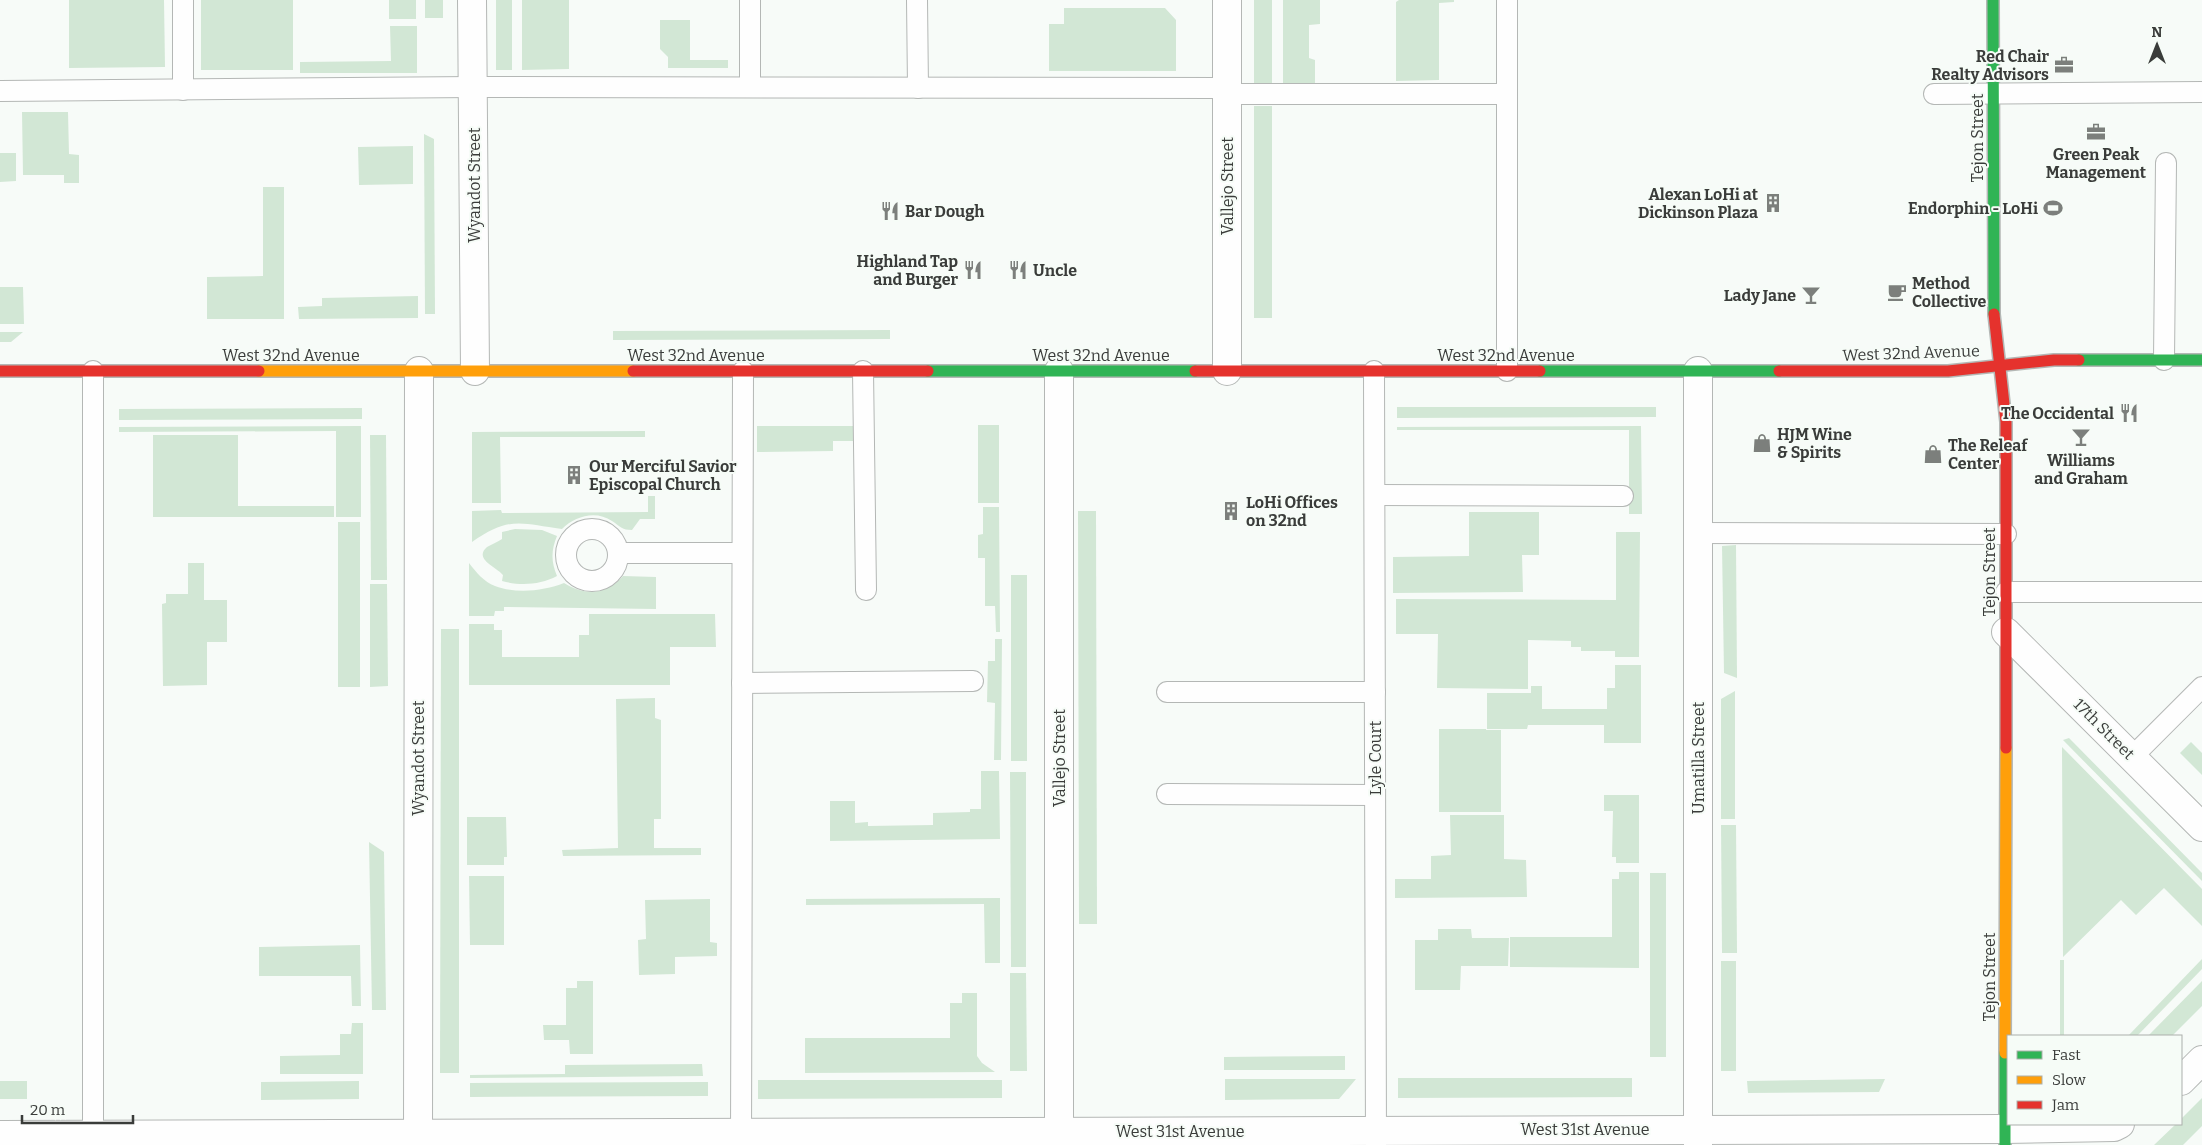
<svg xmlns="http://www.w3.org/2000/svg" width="2202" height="1145" viewBox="0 0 2202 1145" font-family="Bitter,serif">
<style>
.green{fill:#d2e7d5}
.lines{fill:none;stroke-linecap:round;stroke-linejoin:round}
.lane-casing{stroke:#b4b7b5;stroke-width:22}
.street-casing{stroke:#b4b7b5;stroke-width:30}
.fast-casing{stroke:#b4b7b5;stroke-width:14}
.slow-casing{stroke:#b4b7b5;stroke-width:14}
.jam-casing{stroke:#b4b7b5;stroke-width:14}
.lane{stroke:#fefefe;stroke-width:20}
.street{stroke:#fefefe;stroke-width:28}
.fast{stroke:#30b455;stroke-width:11}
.slow{stroke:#ff9f0a;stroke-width:11}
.jam{stroke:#e5322d;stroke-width:11}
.labels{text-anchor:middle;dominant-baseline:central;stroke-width:4;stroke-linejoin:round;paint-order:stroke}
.poi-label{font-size:16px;font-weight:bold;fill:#3a3c3a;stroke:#f6fcf7;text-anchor:start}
.street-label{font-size:16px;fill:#3a3c3a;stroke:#f6fcf7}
</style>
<rect width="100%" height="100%" fill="#f7fbf8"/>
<g class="green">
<path d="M69,0H164L165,67L69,68Z"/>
<rect x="201" y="0" width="92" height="70"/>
<rect x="389" y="0" width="27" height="19"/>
<rect x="425" y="0" width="18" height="18"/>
<rect x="496" y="0" width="16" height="70"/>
<path d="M522,0H569V69L522,70Z"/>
<rect x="1254" y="0" width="18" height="83"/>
<path d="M1283,0H1320V24L1309,25V58L1315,60V83H1283Z"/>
<path d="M1399,0H1454V2L1439,3V80L1396,81V2Z"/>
<path d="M1064,8H1165L1176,20V71H1049V24H1064Z"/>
<path d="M660,20H690V60H728V68H668V57L660,49Z"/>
<path d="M390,26H417V73H300V62L391,61Z"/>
<rect x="1254" y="106" width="18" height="212"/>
<path d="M22,112H68L69,154L79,155V183H64V175H23Z"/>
<path d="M424,134L434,139L435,314H425Z"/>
<path d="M413,146V184L359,185L358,147Z"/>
<path d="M0,153H16V181L0,182Z"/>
<path d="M263,187H284V319H207V277L263,276Z"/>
<path d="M0,287H23L24,324H0Z"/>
<path d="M418,296V318L299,319L298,307L322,306V298Z"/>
<path d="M890,330V339L613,340V331Z"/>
<path d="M0,332H23L11,342H0Z"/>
<path d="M1397,407H1656V417L1397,418Z"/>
<path d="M362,408V419L119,420V409Z"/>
<rect x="978" y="425" width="21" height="78"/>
<path d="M361,426V517H336V431L119,432V427Z"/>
<path d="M757,426H856V441H833V451L757,452Z"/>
<path d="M1641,426L1642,514H1629V430H1397V427Z"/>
<path d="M645,431V437H500L501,503H472V432Z"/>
<path d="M153,435H238V506H334V517H153Z"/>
<path d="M370,435H386L387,580H371Z"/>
<path d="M648,496H655V519H640L632,530C622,530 621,527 612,521C596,510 575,516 562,529C520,523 509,516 472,542V511L501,510L502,513L648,512Z"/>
<path d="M983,507H999L1000,632H996L995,606H985V558H978V535L983,534Z"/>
<path d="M1078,511H1096L1097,924H1079Z"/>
<path d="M1469,512H1539V555H1522L1523,592L1393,593V557L1469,556Z"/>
<rect x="338" y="522" width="22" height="165"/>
<path d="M515,529L542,530L557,536C551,550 551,562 557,576C540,585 520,586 502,581L503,575C497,567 473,559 487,547C492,544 498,542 502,539V532Z"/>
<path d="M1616,532H1640L1639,657H1615V651H1581V647H1571V641L1528,640V689L1437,688L1438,634H1396V599L1616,600Z"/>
<path d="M1736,545L1737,678L1724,673L1722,546Z"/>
<path d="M188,563H204V600H227V642H207V685L163,686L162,604L166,603V594H188Z"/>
<path d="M469,563C476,572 484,582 495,586C516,594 544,591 564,583C585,596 606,595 623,576L656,577V609L504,607V611H495L494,616H469Z"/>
<rect x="1011" y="575" width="16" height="186"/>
<path d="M370,584H387L388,686L370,687Z"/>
<path d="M589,614H715L716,647H670V685H469V624H494V630H502V657H579V635H589Z"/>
<path d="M441,629H459V1073H440Z"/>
<path d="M995,639H1002L1001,760H994L995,703L987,702L988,661H995Z"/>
<path d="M1615,665H1641V743H1604V725H1528L1527,729H1487V693H1531V686H1542V709H1607V688H1615Z"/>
<path d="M1735,691V819H1721V699Z"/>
<path d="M655,698V718L661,720V819H654V848H701V855L563,856L562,850L618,848L616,699Z"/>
<path d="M1439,729H1486V730H1501V812H1439Z"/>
<path d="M2069,738L2202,873V881L2063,740Z"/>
<path d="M2191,742L2202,753V775L2180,753Z"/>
<path d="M2062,747L2202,889V926L2164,888L2136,915L2121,900L2063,957Z"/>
<path d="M981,771H999L1000,839L830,841V801H855V823L868,822V826L933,825V813L970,812V809H981Z"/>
<path d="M1010,772H1026V967H1011Z"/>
<path d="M1604,795H1639V863H1616V857H1612L1613,811H1604Z"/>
<path d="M1450,815H1504V859L1526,860L1527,897L1395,898V879H1431V856L1451,855Z"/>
<path d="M467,817H506L507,857H504V865H467Z"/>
<path d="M1721,825H1736L1737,953H1722Z"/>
<path d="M369,842L384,852L386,1010H372Z"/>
<path d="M1619,872H1639V968L1510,967V937H1612V879H1619Z"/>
<rect x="1650" y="873" width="16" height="184"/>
<path d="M469,876H504V945H470Z"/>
<path d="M1000,898V963H985L984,904L806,905V899Z"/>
<path d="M710,899V942L717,943V956L675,957V974L639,975L638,940L646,939L645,900Z"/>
<path d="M1438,929H1471L1472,938H1509L1508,966H1461L1460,990H1415V940H1438Z"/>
<path d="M360,945L361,1006H352L351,976H259V947Z"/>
<path d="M2202,959V969L2137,1036H2128Z"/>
<rect x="2060" y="960" width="4" height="76"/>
<rect x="1721" y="961" width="15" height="110"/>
<path d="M1010,973H1026L1027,1071H1010Z"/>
<path d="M577,981H593V1054H570L569,1040H544L543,1025H566V988H577Z"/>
<path d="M2202,981V1006L2172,1036H2148Z"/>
<path d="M962,993H977V1056L982,1063L995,1072L805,1073V1038H950V1003H962Z"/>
<path d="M352,1023H363V1074H280V1056L340,1055V1034H351Z"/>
<path d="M1345,1056V1070H1224V1057Z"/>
<path d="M702,1064L703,1076L470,1078V1075L565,1074V1065Z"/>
<path d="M1398,1078H1632V1097L1398,1098Z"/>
<path d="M1225,1079H1356L1339,1099L1225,1100Z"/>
<path d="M1885,1079L1879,1092L1748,1093L1747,1081Z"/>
<path d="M758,1080H1002V1098L758,1099Z"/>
<rect x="0" y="1081" width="27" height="18"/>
<path d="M359,1081V1099L261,1100V1082Z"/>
<path d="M708,1082V1096L470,1097V1083Z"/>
<path d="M2202,1098V1126L2183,1145H2154L2176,1124H2181V1119Z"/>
</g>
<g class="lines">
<g class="lane-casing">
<g id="lane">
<path d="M750,0V87"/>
<path d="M917,0L918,88"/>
<path d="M1507,0V371"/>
<path d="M183,90V0"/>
<path d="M0,91L474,87L1227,88"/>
<path d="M1227,94H1507"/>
<path d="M1934,94L2202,92"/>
<path d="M2164,360L2166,163"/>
<path d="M93,371V1145"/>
<path d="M863,371L866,590"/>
<path d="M1374,371L1376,1145"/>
<path d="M1375,495L1623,496"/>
<circle cx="592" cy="555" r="26"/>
<path d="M1698,533L2006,534"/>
<path d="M619,553H742"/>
<path d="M2006,592H2202"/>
<path d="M742,683L973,681"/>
<path d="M1167,692H1375"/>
<path d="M2132,757L2202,687"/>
<path d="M1167,794L1375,795"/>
<path d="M741,1145L743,371"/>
</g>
</g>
<g class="street-casing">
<g id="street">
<path d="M472,0L475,371"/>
<path d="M1227,0V371"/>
<path d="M2006,632L2202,827"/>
<path d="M2181,1081L2202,1060"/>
<path d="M0,1135L2005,1129L2114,1127L2120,1124"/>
<path d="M418,1145L419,371"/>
<path d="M1059,1145V371"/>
<path d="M1698,1145V371"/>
</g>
</g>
<g class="fast-casing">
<g id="fast">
<path d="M1993,0L1994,314"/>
<path d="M2079,360H2202"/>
<path d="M928,371H1195"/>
<path d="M1540,371H1779"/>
<path d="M2005,1145V1053"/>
</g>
</g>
<g class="slow-casing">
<g id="slow">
<path d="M259,371H633"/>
<path d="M2005,1053L2006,748"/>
</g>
</g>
<g class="jam-casing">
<g id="jam">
<path d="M1994,314L2006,422V748"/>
<path d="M0,371H259"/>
<path d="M633,371H928"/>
<path d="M1195,371H1540"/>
<path d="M1779,371H1948L2054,360H2079"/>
</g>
</g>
<use href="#lane" class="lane"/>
<use href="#street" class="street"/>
<use href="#fast" class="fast"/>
<use href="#slow" class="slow"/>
<use href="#jam" class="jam"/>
</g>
<defs>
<g id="office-bare" transform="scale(1.5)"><path d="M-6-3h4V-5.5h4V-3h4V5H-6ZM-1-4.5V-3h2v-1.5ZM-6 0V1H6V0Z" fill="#7c7f7c" stroke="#f6fcf7" stroke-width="2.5" paint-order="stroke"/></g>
<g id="building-bare" transform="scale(1.5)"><path d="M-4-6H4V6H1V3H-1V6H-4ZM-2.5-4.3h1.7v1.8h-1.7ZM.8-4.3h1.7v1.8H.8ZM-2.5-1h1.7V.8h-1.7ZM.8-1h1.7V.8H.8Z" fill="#7c7f7c" stroke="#f6fcf7" stroke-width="2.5" paint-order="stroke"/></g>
<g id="stadium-bare" transform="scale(1.5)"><path d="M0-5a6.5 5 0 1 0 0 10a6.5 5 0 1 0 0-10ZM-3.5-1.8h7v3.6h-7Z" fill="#7c7f7c" stroke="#f6fcf7" stroke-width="2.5" paint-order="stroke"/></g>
<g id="restaurant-bare" transform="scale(1.5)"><path d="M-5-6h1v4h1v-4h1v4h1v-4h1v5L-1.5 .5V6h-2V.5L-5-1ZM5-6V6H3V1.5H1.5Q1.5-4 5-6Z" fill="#7c7f7c" stroke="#f6fcf7" stroke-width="2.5" paint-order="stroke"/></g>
<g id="cafe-bare" transform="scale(1.5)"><path d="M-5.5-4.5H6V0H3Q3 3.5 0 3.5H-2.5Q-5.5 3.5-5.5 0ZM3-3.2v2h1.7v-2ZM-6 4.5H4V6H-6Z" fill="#7c7f7c" stroke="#f6fcf7" stroke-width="2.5" paint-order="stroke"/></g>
<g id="bar-bare" transform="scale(1.5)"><path d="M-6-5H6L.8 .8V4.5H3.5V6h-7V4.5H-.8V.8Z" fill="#7c7f7c" stroke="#f6fcf7" stroke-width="2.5" paint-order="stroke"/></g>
<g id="shop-bare" transform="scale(1.5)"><path d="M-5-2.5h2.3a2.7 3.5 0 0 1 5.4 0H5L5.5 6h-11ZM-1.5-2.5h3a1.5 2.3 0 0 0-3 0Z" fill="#7c7f7c" stroke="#f6fcf7" stroke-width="2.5" paint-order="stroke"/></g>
</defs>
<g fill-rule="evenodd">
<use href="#office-bare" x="2064" y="65"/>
<use href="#office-bare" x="2096" y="132"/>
<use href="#building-bare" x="1773" y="203"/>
<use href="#stadium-bare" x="2053" y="208"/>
<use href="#restaurant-bare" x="890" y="211"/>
<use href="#restaurant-bare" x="973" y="270"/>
<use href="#restaurant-bare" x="1018" y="270"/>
<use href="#cafe-bare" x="1897" y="292"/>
<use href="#bar-bare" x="1811" y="295"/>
<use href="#restaurant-bare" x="2129" y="413"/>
<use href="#bar-bare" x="2081" y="437"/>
<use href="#shop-bare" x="1762" y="443"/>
<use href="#shop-bare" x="1933" y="454"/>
<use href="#building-bare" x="574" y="475"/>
<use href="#building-bare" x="1231" y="511"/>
</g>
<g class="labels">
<g class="poi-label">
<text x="2049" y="56" text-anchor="end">Red Chair<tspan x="2049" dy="18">Realty Advisors</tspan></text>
<text x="2096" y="154" text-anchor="middle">Green Peak<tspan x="2096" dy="18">Management</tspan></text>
<text x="1758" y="194" text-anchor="end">Alexan LoHi at<tspan x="1758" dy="18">Dickinson Plaza</tspan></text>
<text x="2038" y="208" text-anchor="end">Endorphin - LoHi</text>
<text x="905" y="211">Bar Dough</text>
<text x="958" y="261" text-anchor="end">Highland Tap<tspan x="958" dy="18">and Burger</tspan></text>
<text x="1033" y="270">Uncle</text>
<text x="1912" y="283">Method<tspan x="1912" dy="18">Collective</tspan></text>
<text x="1796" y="295" text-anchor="end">Lady Jane</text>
<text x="2114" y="413" text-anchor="end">The Occidental</text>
<text x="1777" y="434">HJM Wine<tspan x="1777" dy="18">&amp; Spirits</tspan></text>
<text x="1948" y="445">The Releaf<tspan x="1948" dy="18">Center</tspan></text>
<text x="2081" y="460" text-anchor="middle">Williams<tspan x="2081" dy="18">and Graham</tspan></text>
<text x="589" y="466">Our Merciful Savior<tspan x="589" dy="18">Episcopal Church</tspan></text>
<text x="1246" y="502">LoHi Offices<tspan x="1246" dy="18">on 32nd</tspan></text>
</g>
<g class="street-label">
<text transform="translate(1977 138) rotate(-90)">Tejon Street</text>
<text transform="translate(474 185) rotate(-90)">Wyandot Street</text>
<text transform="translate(1227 186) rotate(-90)">Vallejo Street</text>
<text transform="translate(1911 353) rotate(-2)">West 32nd Avenue</text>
<text x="291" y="355">West 32nd Avenue</text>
<text x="696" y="355">West 32nd Avenue</text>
<text x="1101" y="355">West 32nd Avenue</text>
<text x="1506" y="355">West 32nd Avenue</text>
<text transform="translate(1989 572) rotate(-90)">Tejon Street</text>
<text transform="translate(2104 729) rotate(45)">17th Street</text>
<text transform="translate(418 758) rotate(-90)">Wyandot Street</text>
<text transform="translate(1059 758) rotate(-90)">Vallejo Street</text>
<text transform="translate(1375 758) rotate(-90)">Lyle Court</text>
<text transform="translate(1698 758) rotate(-90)">Umatilla Street</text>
<text transform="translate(1989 977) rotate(-90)">Tejon Street</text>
<text x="1585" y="1129">West 31st Avenue</text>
<text x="1180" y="1131">West 31st Avenue</text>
</g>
</g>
<rect x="2007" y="1035" width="175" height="90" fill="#f6fcf7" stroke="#abafab"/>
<rect x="2017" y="1051" width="25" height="8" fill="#30b455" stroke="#abafab"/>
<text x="2052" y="1060" font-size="15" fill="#3a3c3a">Fast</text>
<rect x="2017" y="1076" width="25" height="8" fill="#ff9f0a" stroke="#abafab"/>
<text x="2052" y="1085" font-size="15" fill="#3a3c3a">Slow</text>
<rect x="2017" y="1101" width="25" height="8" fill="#e5322d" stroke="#abafab"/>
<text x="2052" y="1110" font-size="15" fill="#3a3c3a">Jam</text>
<g transform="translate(2157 45)" stroke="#f6fcf7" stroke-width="4" paint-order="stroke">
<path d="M0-4L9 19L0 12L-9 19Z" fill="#3a3c3a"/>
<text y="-8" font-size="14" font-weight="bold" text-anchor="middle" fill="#3a3c3a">N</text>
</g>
<path d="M22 1115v8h111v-8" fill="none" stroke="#3a3c3a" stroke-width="2.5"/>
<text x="30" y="1115" font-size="15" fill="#3a3c3a" stroke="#f6fcf7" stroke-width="4" paint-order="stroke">20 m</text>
</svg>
